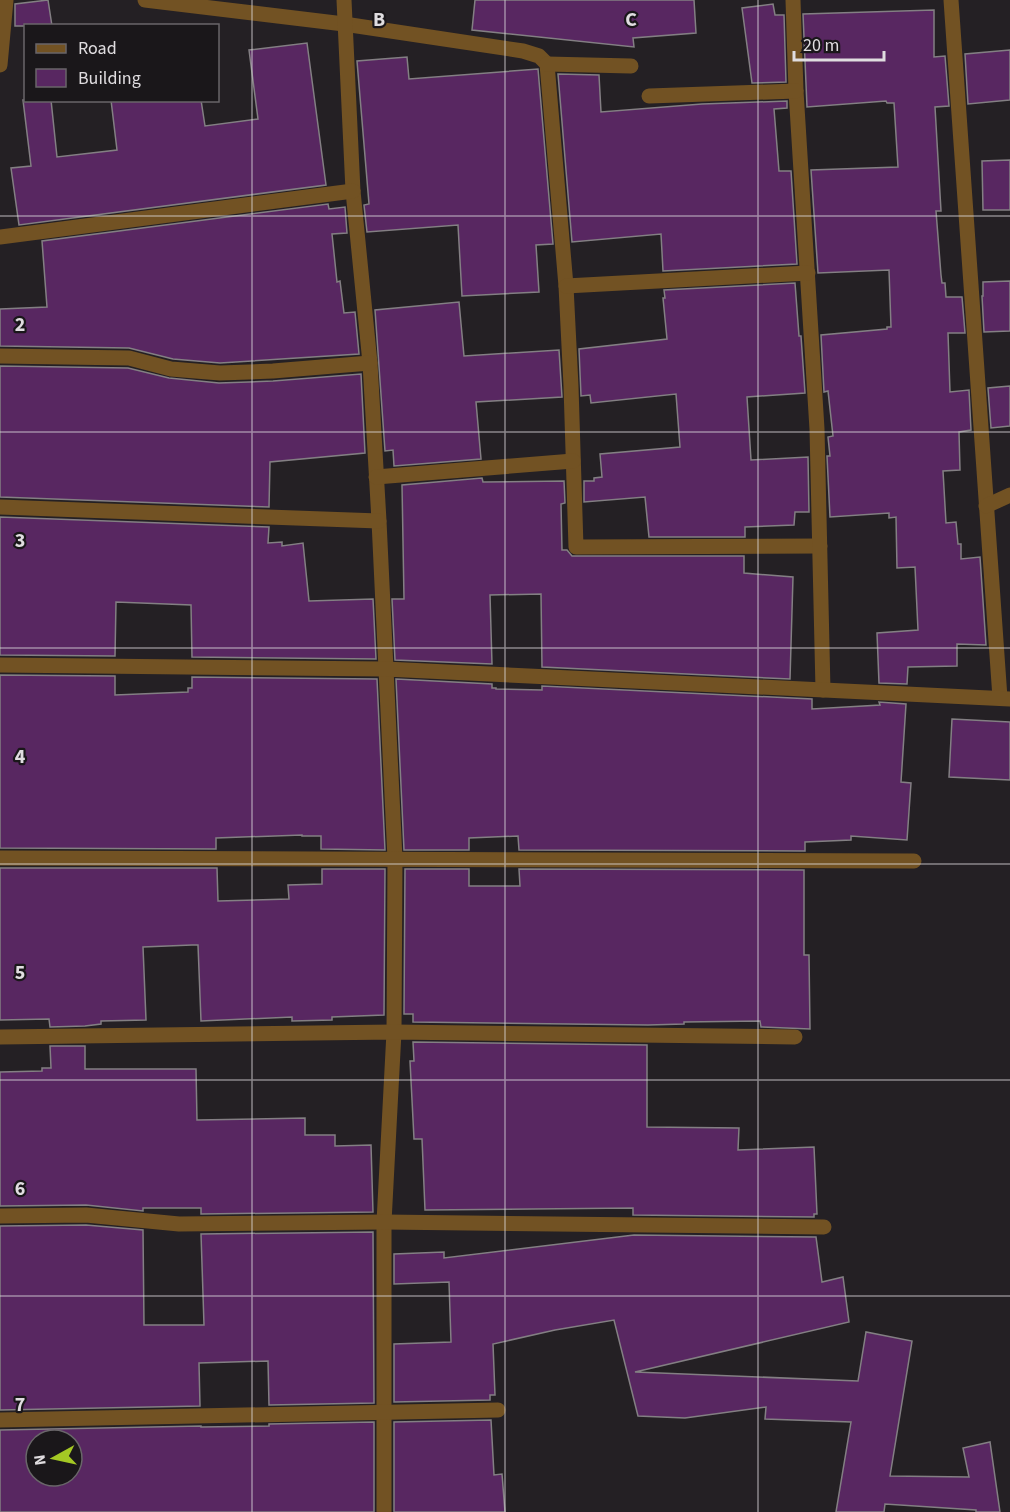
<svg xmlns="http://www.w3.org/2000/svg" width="1010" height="1512" viewBox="0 0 1010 1512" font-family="'Source Sans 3',sans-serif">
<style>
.building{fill:#582761;stroke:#837f83;stroke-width:1.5;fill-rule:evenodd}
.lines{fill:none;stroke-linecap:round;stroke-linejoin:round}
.street{stroke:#725223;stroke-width:15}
.grid{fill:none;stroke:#e0dde0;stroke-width:1.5;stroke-opacity:0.55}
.grid-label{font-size:20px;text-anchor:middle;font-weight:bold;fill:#e0dde0;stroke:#1a171a;stroke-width:4.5;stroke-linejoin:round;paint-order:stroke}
</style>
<rect width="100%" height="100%" fill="#242024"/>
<g class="building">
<path d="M48,0L52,26H15V4Z"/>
<path d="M475,0H694L696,33L633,38L634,47L472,30Z"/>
<path d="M773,4L775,15H784L786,82L752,83L742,8Z"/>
<path d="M934,10V57L945,56L949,106L935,107L941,211H936L941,275L942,283H945L946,297H962L965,333H948L950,392L969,390L971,430L959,432L960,470L943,471L946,523L956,522L958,544H961V559L980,557L986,645L957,644V666L908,667L907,684L879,683L877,633L918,630L915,567L897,568L896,517L889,518V513L830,517L827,456H830L828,437L833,436L828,391L824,392L821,335L887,329V327H891L889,270L818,273L811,170L898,167L894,103H887L886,101L807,107L803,14Z"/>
<path d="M307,43L326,185L19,225L11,168L31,166L23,100H51L57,157L117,150L111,100H201L205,126L258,119L249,50Z"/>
<path d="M1010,50V100L968,104L965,54Z"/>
<path d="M407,57L409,79L538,69L553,244L536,245L539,292L462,296L458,225L367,232L364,205L369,204L357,61Z"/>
<path d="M558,74L599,75L601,112L702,104L787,101V108L774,109L779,171H791L797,264L663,271L661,234L572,242Z"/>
<path d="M1010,160V210H983L982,161Z"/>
<path d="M328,204L329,209L345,207L347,233L332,234L337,282L340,281L344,313L355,312L359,354L220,363L173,359L129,348L0,346V309L47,307L42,241Z"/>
<path d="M1010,281V331L984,332L982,296H983V282Z"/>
<path d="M795,283L799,336H801L805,393L747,397L751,460L808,457L809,512H795L794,525L745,527V537H649L645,497L584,502V481H594V478L602,477L600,454L680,447L676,394L591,403L590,395L581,396L579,349L667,339L663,298H665L664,290Z"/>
<path d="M459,302L464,356L559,350L562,397L476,402L481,459L394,466L393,450L385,451L375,310Z"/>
<path d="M0,366L128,368L169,378L219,383L273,381L361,374L365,453L270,462L269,507L0,497Z"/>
<path d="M1010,386V426L991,428L988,388Z"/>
<path d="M482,478L483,482L564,481L565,503L561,504L562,550H567L572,556H744V573L793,577L790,679L542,667L541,594L490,595L492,664L395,660L392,599H404L402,485Z"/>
<path d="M0,517L269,527L268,543L282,542V546L303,543L309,601L373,599L376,659L192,657L191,605L116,602L115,656L0,655Z"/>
<path d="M0,675L115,676V695L188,692V688H192V677L377,679L385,850L321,849V836H302V835L216,838V849L0,848Z"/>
<path d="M396,679L492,684V688H496V689L542,690V686L812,699V709L880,705L879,702L906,704L901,782L911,783L907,840L851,836V840L805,842V851L519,850L518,836L469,838V850H404Z"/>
<path d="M952,719L1010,722V780L949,777Z"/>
<path d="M0,868H217L218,901L289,899L288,885L322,884V869H385L384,1015L332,1017V1020L292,1021V1017L201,1021L198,945H192L143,947L146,1020L101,1021V1024L85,1026L50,1027L49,1019L0,1020Z"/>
<path d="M405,869H469V886H520L519,869L804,870V955H809L810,1029L761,1027L760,1021L684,1022V1024L648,1025L413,1022V1014H404Z"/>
<path d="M413,1042L647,1045V1127L739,1128L738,1150L814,1147L817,1214H814V1217L633,1215V1208L425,1210L422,1139H414L410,1061H414Z"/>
<path d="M50,1046H85V1069H196L197,1120L305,1118V1135H335V1146L371,1145L373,1212L201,1214V1208H143V1211L86,1205L0,1206V1072L42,1071V1068H51Z"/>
<path d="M86,1225L143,1230L144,1325H204L201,1234L373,1232L374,1403L269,1405L268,1361L199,1363L200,1406L0,1410V1226Z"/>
<path d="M634,1235L816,1237L822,1282L843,1277L849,1322L635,1372L858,1381L866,1332L912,1341L890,1476L969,1477L963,1448L990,1442L1000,1512H976V1510L885,1504L884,1512H836L851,1422L765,1419L766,1407L685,1418L638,1416L614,1320L555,1330L493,1344L495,1395H490V1400L394,1402V1344L451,1342L449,1282L394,1284V1254L444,1252V1258Z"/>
<path d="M491,1420L494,1475L502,1474L505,1512H394V1422Z"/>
<path d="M374,1422V1512H0V1430L201,1426V1427L269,1426V1424ZM36,1440H72V1476H36Z"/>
</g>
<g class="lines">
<g class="street">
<path d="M145,0L344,24L523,51L539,56L547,64L566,286L571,386L576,547L820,546"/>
<path d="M344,0L353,191L370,363L379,521L395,859L394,1032L384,1222V1512"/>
<path d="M793,0L796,91L817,429L823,690"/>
<path d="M951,0L1000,698"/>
<path d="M547,64L631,66"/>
<path d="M0,65L6,0"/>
<path d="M649,96L796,91"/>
<path d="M0,237L353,191"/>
<path d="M566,286L808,273"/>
<path d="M0,356L129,358L171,369L220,373L273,371L370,363"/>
<path d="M376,477L573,461"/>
<path d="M986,506L1010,495"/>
<path d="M0,507L379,521"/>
<path d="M0,665L385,669L1010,699"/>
<path d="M0,858L914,861"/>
<path d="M0,1037L394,1032L795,1037"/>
<path d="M0,1216L86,1215L179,1224L384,1222L824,1227"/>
<path d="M0,1420L498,1410"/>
</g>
</g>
<path class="grid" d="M252,0V1512M505,0V1512M758,0V1512M0,216H1010M0,432H1010M0,648H1010M0,864H1010M0,1080H1010M0,1296H1010"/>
<g class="grid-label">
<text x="379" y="26">B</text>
<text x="631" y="26">C</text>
<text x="20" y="331">2</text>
<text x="20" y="547">3</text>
<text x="20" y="763">4</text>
<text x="20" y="979">5</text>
<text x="20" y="1195">6</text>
<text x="20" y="1411">7</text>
</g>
<rect x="24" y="24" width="195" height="78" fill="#1a171a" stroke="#696669" stroke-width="1.5"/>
<rect x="36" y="44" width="30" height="9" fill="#725223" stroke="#696669" stroke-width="1.5"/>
<text x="78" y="54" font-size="18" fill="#e0dde0">Road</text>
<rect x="36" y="69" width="30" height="18" fill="#582761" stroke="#696669" stroke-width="1.5"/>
<text x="78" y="84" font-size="18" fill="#e0dde0">Building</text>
<g transform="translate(54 1458) rotate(262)"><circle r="28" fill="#1a171a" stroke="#696669" stroke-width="1.5"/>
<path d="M0-4.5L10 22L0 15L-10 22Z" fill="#a4c824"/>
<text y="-9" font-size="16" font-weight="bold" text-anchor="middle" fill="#e0dde0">N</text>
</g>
<path d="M794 51v9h90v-9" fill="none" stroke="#e0dde0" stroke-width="3"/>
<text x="803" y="51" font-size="18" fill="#e0dde0" stroke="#1a171a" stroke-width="4.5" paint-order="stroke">20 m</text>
</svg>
